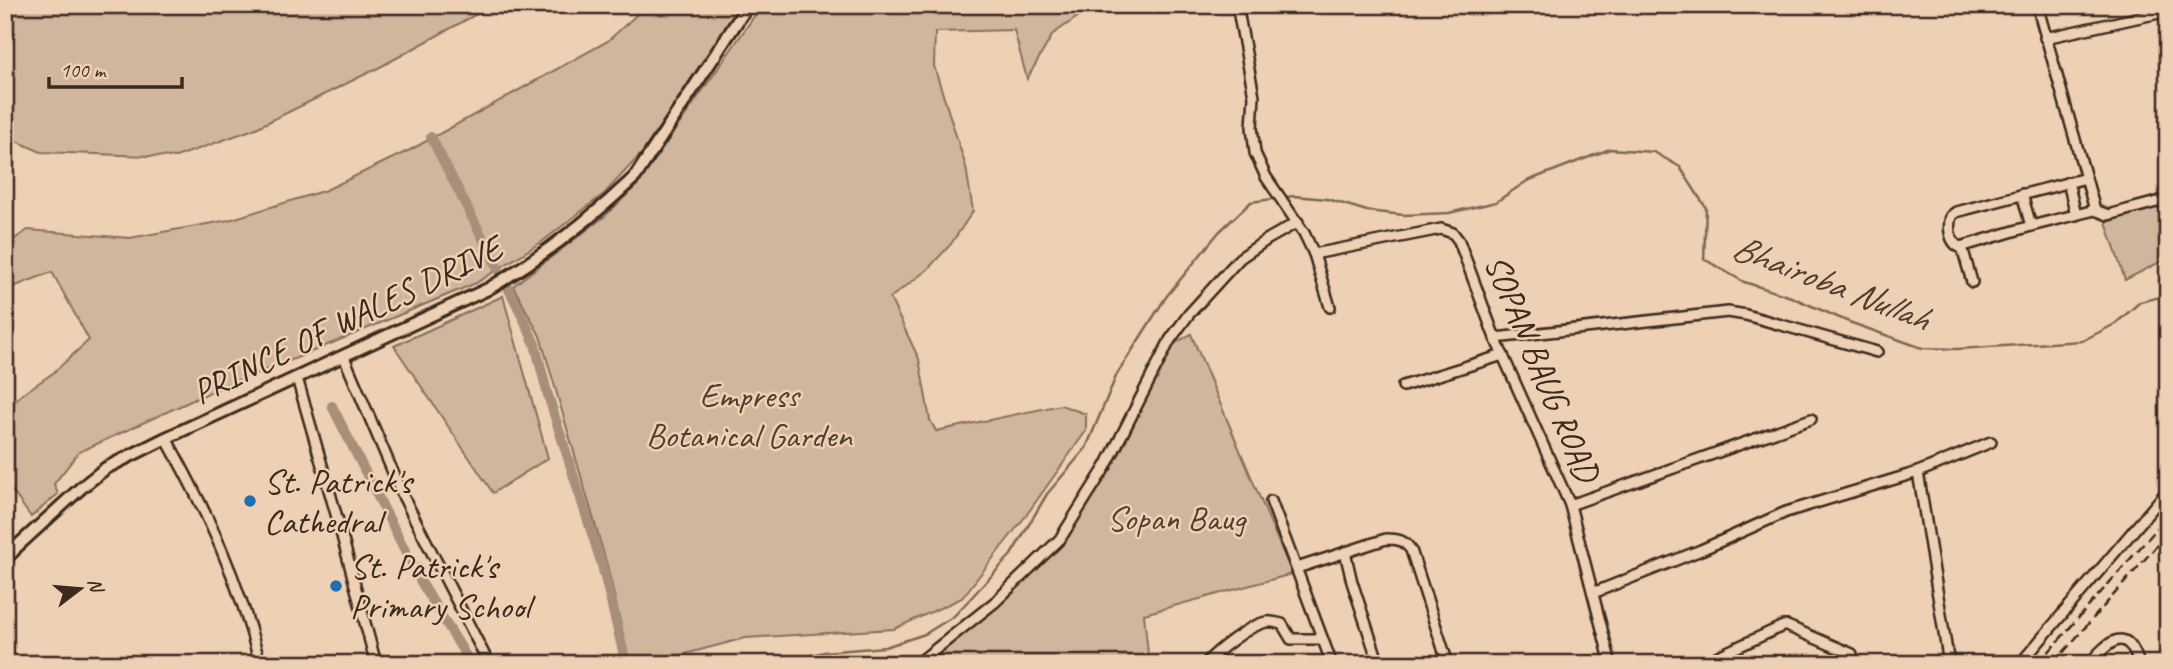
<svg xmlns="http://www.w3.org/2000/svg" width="2173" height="669" viewBox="0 0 2173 669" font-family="Caveat,sans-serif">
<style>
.green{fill:#d0b69c;stroke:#86705d;stroke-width:2}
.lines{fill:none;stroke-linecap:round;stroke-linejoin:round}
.stream{stroke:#7c6755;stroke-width:2.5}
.canal{stroke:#a78f7a;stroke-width:10}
.minor-casing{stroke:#3b2a1e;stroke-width:14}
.major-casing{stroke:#3b2a1e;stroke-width:16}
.highway-casing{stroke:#3b2a1e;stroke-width:18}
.minor{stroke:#eed1b5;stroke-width:9}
.major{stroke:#eed1b5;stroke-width:10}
.highway{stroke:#eed1b5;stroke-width:12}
.rail{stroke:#3b2a1e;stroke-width:2.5;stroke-dasharray:10 5;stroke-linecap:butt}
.poi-dot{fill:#1f6fb2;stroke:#eed1b5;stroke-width:2.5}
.labels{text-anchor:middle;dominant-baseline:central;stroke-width:5;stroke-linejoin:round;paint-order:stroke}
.street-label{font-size:35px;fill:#3b2a1e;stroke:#eed1b5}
.park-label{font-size:35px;fill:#513f31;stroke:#eed1b5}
.poi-label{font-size:35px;fill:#3b2a1e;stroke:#eed1b5;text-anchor:start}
.water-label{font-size:37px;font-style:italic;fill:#513e30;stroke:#eed1b5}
</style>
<rect width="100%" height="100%" fill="#eed1b5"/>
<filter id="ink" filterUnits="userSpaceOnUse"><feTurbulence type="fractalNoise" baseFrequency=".0143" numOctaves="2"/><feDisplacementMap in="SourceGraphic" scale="14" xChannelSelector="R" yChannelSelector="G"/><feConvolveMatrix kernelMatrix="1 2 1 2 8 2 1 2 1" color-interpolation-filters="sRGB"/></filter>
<g filter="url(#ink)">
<g class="green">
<path d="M5,5H493L382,66L254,129L176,157L41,152L5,136Z"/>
<path d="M647,5H742L642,153L605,193L543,241L476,283L294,359L228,384L79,452L54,484L58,494L31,517L5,481V410L21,395L53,373L89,340L52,272L5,290V245L28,230L130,238L229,220L326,190L412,149L608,41Z"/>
<path d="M762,5H1095L1053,34L1027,79L1014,30L935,32L934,66L966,167L973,211L951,244L927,270L890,298L919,359L930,420L936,431L1061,405L1086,414V431L1025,517L962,598L894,629L745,638L648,664H630L607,565L540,336L513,286L604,217L637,185Z"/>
<path d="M2168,204V258L2125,280L2106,222Z"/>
<path d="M503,296L548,458L493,493L394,346Z"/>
<path d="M1191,334L1292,574L1144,614L1149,664H929L1003,598L1063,536L1096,484L1120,453L1171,346Z"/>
</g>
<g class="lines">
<path class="stream" d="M776,664L824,652L885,647L925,634L954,616L1011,555L1047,494L1086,448L1117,374L1166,297L1219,232L1251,202L1294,196L1327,199L1367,211L1404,215L1449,213L1496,202L1527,181L1610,149L1654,152L1680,167L1706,208L1704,259L1744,282L1791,297L1849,322L1922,348L1957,349L2082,341L2115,324L2140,302L2168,295"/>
<g class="canal">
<path d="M431,137L520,311L535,344L547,392L602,565L626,664"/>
<path d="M332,406L421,582L471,664"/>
</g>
<g class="minor-casing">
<g id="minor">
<path d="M1237,5L1254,96L1252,127L1255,153L1266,177L1304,233L1314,254L1330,307"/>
<path d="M2037,5L2095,210L2108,215L2168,199"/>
<path d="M2045,38L2168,11"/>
<path d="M2086,178L1956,212L1951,216C1948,227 1949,241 1959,247L1967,245L2031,226L2095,210"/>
<path d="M2068,182L2076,215"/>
<path d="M2022,194L2031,226"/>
<path d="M1962,247L1972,282"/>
<path d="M1314,254L1441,229L1453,233L1459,241L1495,338L1570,505L1611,664"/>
<path d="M1495,338L1728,312L1746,315L1877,352"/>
<path d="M344,357L403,496L489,664"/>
<path d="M297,378L338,521L376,664"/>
<path d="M1403,386L1503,355"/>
<path d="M166,438C208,514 239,580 260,664"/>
<path d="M1918,472L1949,664"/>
<path d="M1271,501L1332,664"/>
<path d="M1570,505L1811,419"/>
<path d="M1345,552L1352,582L1379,664"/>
<path d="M1297,568L1386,539C1398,539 1404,540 1411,550L1448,664"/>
<path d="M1593,593L1701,550L1786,512L1918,472L1991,442"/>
<path d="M917,664L995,602L1060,539L1106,466L1170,340L1189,314L1240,258L1268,239L1298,222"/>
<path d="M1205,664C1218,650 1248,626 1266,622C1271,621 1277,623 1282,624L1291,639H1322"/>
<path d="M1701,664L1783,626H1787L1852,654"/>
<path d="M2020,664L2168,490"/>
<path d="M2089,664C2109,641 2127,624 2139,664"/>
</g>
</g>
<g class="major-casing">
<path id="major" d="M13,550L82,487L106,468L166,438L488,289C540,258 591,219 635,177L748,5"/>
</g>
<g class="highway-casing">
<path id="highway" d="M5,539L13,550L5,558"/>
</g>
<use href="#minor" class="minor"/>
<use href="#major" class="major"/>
<use href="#highway" class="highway"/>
<g class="rail">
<path d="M2038,664L2168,516"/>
<path d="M2053,664L2168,533"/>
</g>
</g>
</g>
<g class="poi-dot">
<circle cx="250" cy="501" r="7"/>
<circle cx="336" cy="586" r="7"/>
</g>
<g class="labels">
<g class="street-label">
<text transform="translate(347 320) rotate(-26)">PRINCE OF WALES DRIVE</text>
<text transform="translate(1542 368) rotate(67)">SOPAN BAUG ROAD</text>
</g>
<g class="park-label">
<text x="749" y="395">Empress<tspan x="749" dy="40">Botanical Garden</tspan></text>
<text x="1176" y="518">Sopan Baug</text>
</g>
<g class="poi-label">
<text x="264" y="481">St. Patrick's<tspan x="264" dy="40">Cathedral</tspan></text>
<text x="350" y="566">St. Patrick's<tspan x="350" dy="40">Primary School</tspan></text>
</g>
<g class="water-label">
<text transform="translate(1831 282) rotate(21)">Bhairoba Nullah</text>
</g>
</g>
<rect width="2173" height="669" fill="none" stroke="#eed1b5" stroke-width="28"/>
<rect x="14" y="14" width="2145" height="641" fill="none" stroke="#3b2a1e" stroke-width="2.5" filter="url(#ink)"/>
<g transform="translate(80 589) rotate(74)" stroke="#eed1b5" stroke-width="5" paint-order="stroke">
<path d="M0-5L12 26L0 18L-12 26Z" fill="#3b2a1e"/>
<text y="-10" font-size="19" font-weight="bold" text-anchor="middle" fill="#3b2a1e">N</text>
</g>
<path d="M49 77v10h133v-10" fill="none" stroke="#3b2a1e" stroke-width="3.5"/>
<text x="60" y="77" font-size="21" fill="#3b2a1e" stroke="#eed1b5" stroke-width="5" paint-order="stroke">100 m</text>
</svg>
